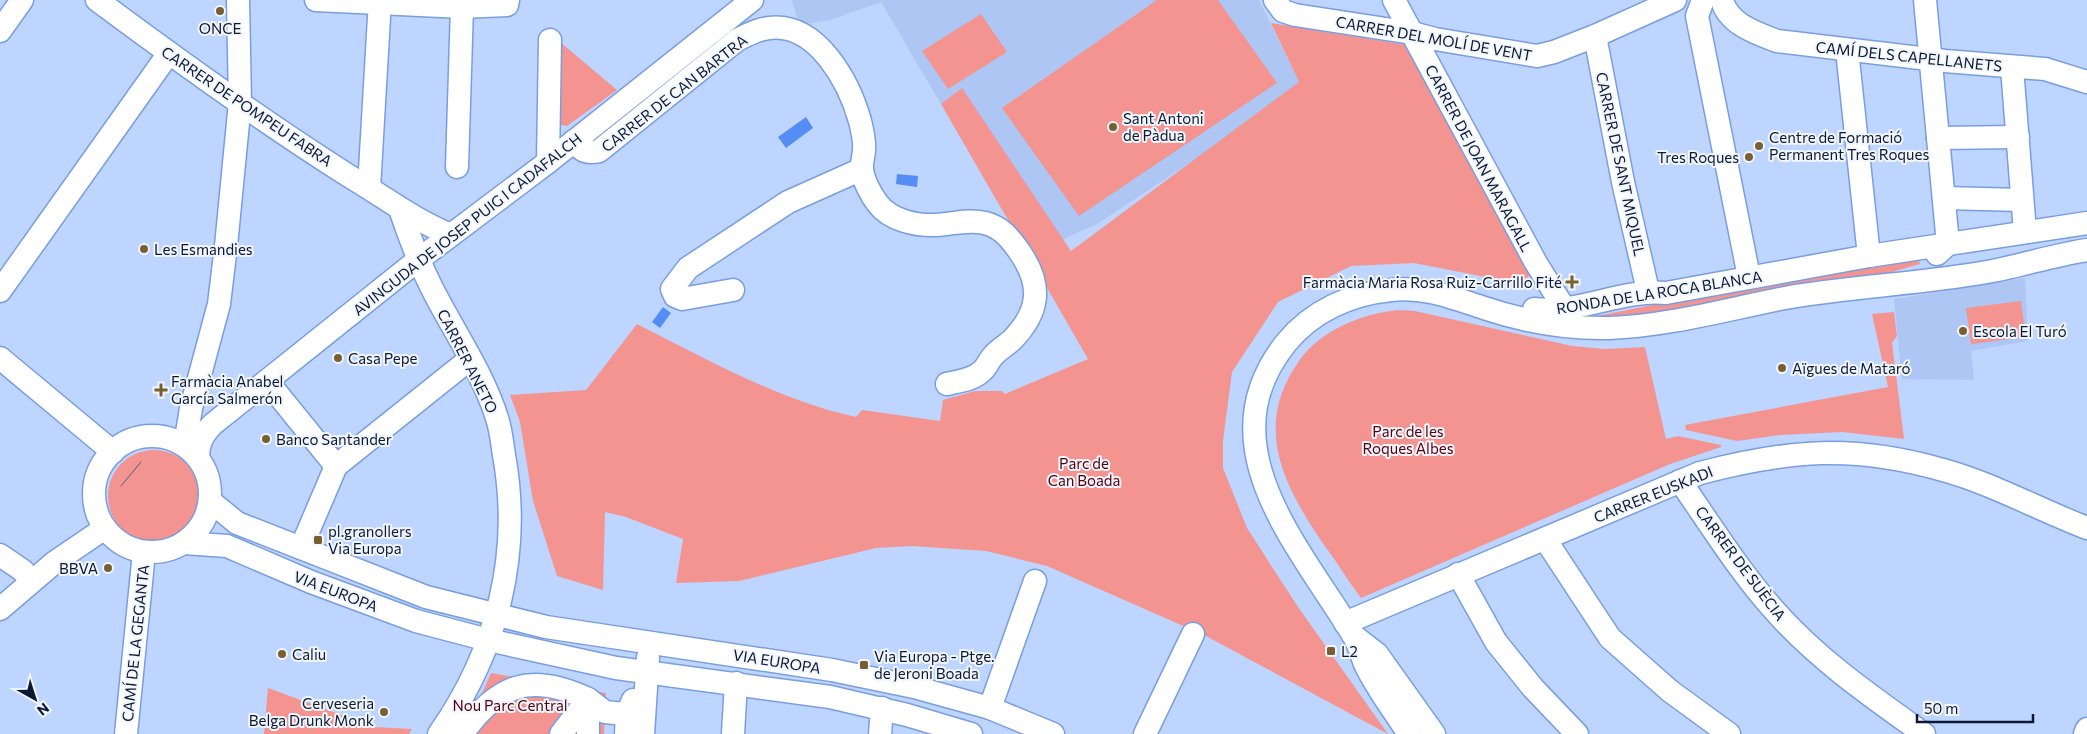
<svg xmlns="http://www.w3.org/2000/svg" width="2087" height="734" viewBox="0 0 2087 734" font-family="Commissioner,sans-serif">
<style>
.built{fill:#adc6f3}
.green{fill:#f49491}
.water{fill:#568df4}
.lines{fill:none;stroke-linecap:round;stroke-linejoin:round}
.minor-casing{stroke:#799ee0;stroke-width:25}
.minor{stroke:#fff;stroke-width:22}
.tram{stroke:#4c5e7d;stroke-width:1}
.poi-dot{fill:#785f30;stroke:#f1f5fc;stroke-width:2}
.labels{text-anchor:middle;dominant-baseline:central;stroke-width:4;stroke-linejoin:round;paint-order:stroke}
.poi-label{font-size:15px;fill:#0b1932;stroke:#f1f5fc;text-anchor:start}
.street-label{font-size:15px;fill:#0b1932;stroke:#f1f5fc}
.park-label{font-size:15px;fill:#55000c;stroke:#f1f5fc}
</style>
<rect width="100%" height="100%" fill="#bdd5ff"/>
<g class="built">
<path d="M792,0H1259L1299,82L1215,146L1097,224L1059,241L962,89L941,104L881,2L830,20L799,25Z"/>
<path d="M2025,278L2028,341L1971,351L1974,380L1902,379L1894,299Z"/>
</g>
<g class="green">
<path d="M1157,0H1218L1277,83L1079,216L1002,108Z"/>
<path d="M981,14L1007,52L948,89L922,51Z"/>
<path d="M1271,23L1407,45L1530,275L1521,284L1414,263L1351,266L1278,302L1232,372L1223,441V468L1247,528L1298,607L1388,734L1206,636L1047,566L986,551L912,546L876,548L739,581L676,583L683,539L626,517L605,512L603,590L557,576L533,501L520,422L510,395L586,390L637,324C707,359 778,400 856,417L862,410L940,421L943,400L975,391H1002L1005,394L1088,359L941,104L962,88L1071,251L1299,82Z"/>
<path d="M560,42L617,90L567,126L557,124Z"/>
<path d="M1918,258L1920,264L1859,281L1631,322L1587,318L1808,274Z"/>
<path d="M2021,301L2026,337L1971,344L1966,308Z"/>
<path d="M1398,310L1415,311L1572,346L1605,349L1645,347L1666,439L1678,436L1721,445V447L1670,464L1361,598C1348,581 1337,562 1324,545C1284,486 1252,427 1299,361C1321,330 1361,314 1398,310Z"/>
<path d="M1894,312L1897,336L1892,343L1904,439L1842,432L1780,435L1737,441L1686,430L1685,425L1888,387L1872,314Z"/>
<circle cx="154" cy="496" r="46"/>
<path d="M491,673L606,693L604,734H455L483,691Z"/>
<path d="M268,688L374,727L412,729L409,734H264Z"/>
</g>
<g class="water">
<path d="M806,117L813,128L786,148L778,137Z"/>
<path d="M897,174L918,176L917,187L896,184Z"/>
<path d="M663,307L671,313L660,328L652,322Z"/>
</g>
<g class="lines">
<g class="minor-casing">
<g id="minor">
<path d="M97,0C179,61 262,121 349,176C383,196 414,220 451,235"/>
<path d="M316,0L462,7L507,5L508,0"/>
<path d="M1275,0L1283,11L1295,15L1412,33L1435,39L1537,56L1554,52L1595,36L1675,0"/>
<path d="M1394,0L1536,263L1571,319"/>
<path d="M1703,0L1697,16L1749,277"/>
<path d="M1722,0C1728,24 1756,33 1777,41L1945,61L2045,69L2087,82"/>
<path d="M1925,0L1948,244L1937,254"/>
<path d="M0,31L22,0"/>
<path d="M1595,36L1623,182L1648,291"/>
<path d="M1847,50L1869,256"/>
<path d="M2012,68L2025,232"/>
<path d="M1938,138L2018,137"/>
<path d="M574,141C581,151 587,154 599,151L737,40C747,35 758,29 769,28C817,22 849,82 860,121C862,129 865,141 864,150C864,156 861,163 862,169C863,180 871,195 878,204C890,220 916,226 936,225C952,224 969,219 985,223C1001,227 1010,238 1019,251C1043,285 1040,312 1011,341C1005,346 998,350 993,356C989,360 987,367 982,371C973,380 959,381 947,384"/>
<path d="M548,162L550,40"/>
<path d="M457,167L462,7"/>
<path d="M369,188L380,0"/>
<path d="M1944,198L2022,200"/>
<path d="M400,209C410,239 421,268 436,296C457,336 484,376 497,418C501,430 502,443 504,455C522,555 497,651 439,734"/>
<path d="M733,290L682,299L675,296L672,289L688,268L788,202L862,169"/>
<path d="M0,291L169,53"/>
<path d="M1534,309C1579,314 1621,289 1666,293L1869,256L2087,223"/>
<path d="M0,358L113,452"/>
<path d="M267,381L336,466"/>
<circle cx="152" cy="494" r="58"/>
<path d="M185,445L191,408L219,304L226,246L240,102L238,0"/>
<path d="M198,457C198,443 203,434 213,424L418,260L548,162L752,0"/>
<path d="M1680,481C1710,524 1739,571 1774,610C1817,659 1872,697 1924,734"/>
<path d="M210,501L237,523L426,597L546,627L832,670L914,687L990,708L1053,734"/>
<path d="M1545,539L1610,638L1670,691L1729,734"/>
<path d="M184,543L227,546L311,582L416,621L488,640L616,668L830,697L907,715L971,734"/>
<path d="M301,548L336,466L470,359"/>
<path d="M0,555L22,570L32,581"/>
<path d="M1458,574L1496,642L1533,688L1577,734"/>
<path d="M0,609L55,562L105,528"/>
<path d="M1345,623L1700,473C1789,450 1853,444 1943,470C1991,483 2040,510 2087,528"/>
<path d="M1355,637L1377,654L1434,734"/>
<path d="M990,708L1035,581"/>
<path d="M126,734L144,552"/>
<path d="M462,734C498,684 530,672 588,699V734"/>
<path d="M561,734L588,699L605,712L644,716"/>
<path d="M626,734L627,714L633,700"/>
<path d="M643,734L648,657"/>
<path d="M733,734L736,683"/>
<path d="M880,734L882,708"/>
<path d="M1145,734L1193,634"/>
<path d="M1409,734C1394,711 1377,689 1365,664C1361,654 1359,644 1353,635C1300,547 1204,445 1286,343C1312,311 1350,294 1391,290C1424,286 1453,298 1484,308C1523,321 1568,329 1609,328C1668,326 1728,309 1785,298C1852,286 1920,284 1987,272C2021,266 2053,255 2087,250"/>
<path d="M2085,734L2087,729"/>
</g>
</g>
<use href="#minor" class="minor"/>
<path class="tram" d="M121,486L141,462"/>
</g>
<g class="poi-dot">
<circle cx="220" cy="11" r="5"/>
<circle cx="1113" cy="127" r="5"/>
<circle cx="1759" cy="146" r="5"/>
<circle cx="1749" cy="157" r="5"/>
<circle cx="144" cy="249" r="5"/>
<path d="M1569.5 274.5h5v5h5v5h-5v5h-5v-5h-5v-5h5z"/>
<circle cx="1963" cy="331" r="5"/>
<circle cx="338" cy="358" r="5"/>
<circle cx="1782" cy="368" r="5"/>
<path d="M158.5 382.5h5v5h5v5h-5v5h-5v-5h-5v-5h5z"/>
<circle cx="266" cy="439" r="5"/>
<rect x="313" y="535" width="10" height="10" rx="2.5"/>
<circle cx="108" cy="568" r="5"/>
<rect x="1326" y="646" width="10" height="10" rx="2.5"/>
<circle cx="282" cy="654" r="5"/>
<rect x="859" y="660" width="10" height="10" rx="2.5"/>
<circle cx="384" cy="712" r="5"/>
</g>
<g class="labels">
<g class="poi-label">
<text x="220" y="28" text-anchor="middle">ONCE</text>
<text x="1123" y="118">Sant Antoni<tspan x="1123" dy="17">de Pàdua</tspan></text>
<text x="1769" y="137">Centre de Formació<tspan x="1769" dy="17">Permanent Tres Roques</tspan></text>
<text x="1739" y="157" text-anchor="end">Tres Roques</text>
<text x="154" y="249">Les Esmandies</text>
<text x="1562" y="282" text-anchor="end">Farmàcia Maria Rosa Ruiz-Carrillo Fité</text>
<text x="1973" y="331">Escola El Turó</text>
<text x="348" y="358">Casa Pepe</text>
<text x="1792" y="368">Aïgues de Mataró</text>
<text x="171" y="381">Farmàcia Anabel<tspan x="171" dy="17">García Salmerón</tspan></text>
<text x="276" y="439">Banco Santander</text>
<text x="328" y="531">pl.granollers<tspan x="328" dy="17">Via Europa</tspan></text>
<text x="98" y="568" text-anchor="end">BBVA</text>
<text x="1341" y="651">L2</text>
<text x="292" y="654">Caliu</text>
<text x="874" y="656">Via Europa - Ptge.<tspan x="874" dy="17">de Jeroni Boada</tspan></text>
<text x="374" y="703" text-anchor="end">Cerveseria<tspan x="374" dy="17">Belga Drunk Monk</tspan></text>
</g>
<g class="street-label">
<text transform="translate(1434 38) rotate(10)">CARRER DEL MOLÍ DE VENT</text>
<text transform="translate(1909 56) rotate(6)">CAMÍ DELS CAPELLANETS</text>
<text transform="translate(674 93) rotate(-38)">CARRER DE CAN BARTRA</text>
<text transform="translate(247 106) rotate(34)">CARRER DE POMPEU FABRA</text>
<text transform="translate(1479 158) rotate(62)">CARRER DE JOAN MARAGALL</text>
<text transform="translate(1621 164) rotate(78)">CARRER DE SANT MIQUEL</text>
<text transform="translate(467 224) rotate(-38)">AVINGUDA DE JOSEP PUIG I CADAFALCH</text>
<text transform="translate(1659 292) rotate(-9)">RONDA DE LA ROCA BLANCA</text>
<text transform="translate(468 361) rotate(63)">CARRER ANETO</text>
<text transform="translate(1653 494) rotate(-22)">CARRER EUSKADI</text>
<text transform="translate(1741 563) rotate(53)">CARRER DE SUÈCIA</text>
<text transform="translate(336 591) rotate(21)">VIA EUROPA</text>
<text transform="translate(135 643) rotate(-84)">CAMÍ DE LA GEGANTA</text>
<text transform="translate(777 661) rotate(9)">VIA EUROPA</text>
</g>
<g class="park-label">
<text x="1408" y="431">Parc de les<tspan x="1408" dy="17">Roques Albes</tspan></text>
<text x="1084" y="463">Parc de<tspan x="1084" dy="17">Can Boada</tspan></text>
<text x="510" y="705">Nou Parc Central</text>
</g>
</g>
<g transform="translate(35 699) rotate(141)" stroke="#f1f5fc" stroke-width="4" paint-order="stroke">
<path d="M0-4L9 19L0 12L-9 19Z" fill="#0b1932"/>
<text y="-8" font-size="14" font-weight="bold" text-anchor="middle" fill="#0b1932">N</text>
</g>
<path d="M1917 714v8h116v-8" fill="none" stroke="#0b1932" stroke-width="2.5"/>
<text x="1924" y="714" font-size="15" fill="#0b1932" stroke="#f1f5fc" stroke-width="4" paint-order="stroke">50 m</text>
</svg>
